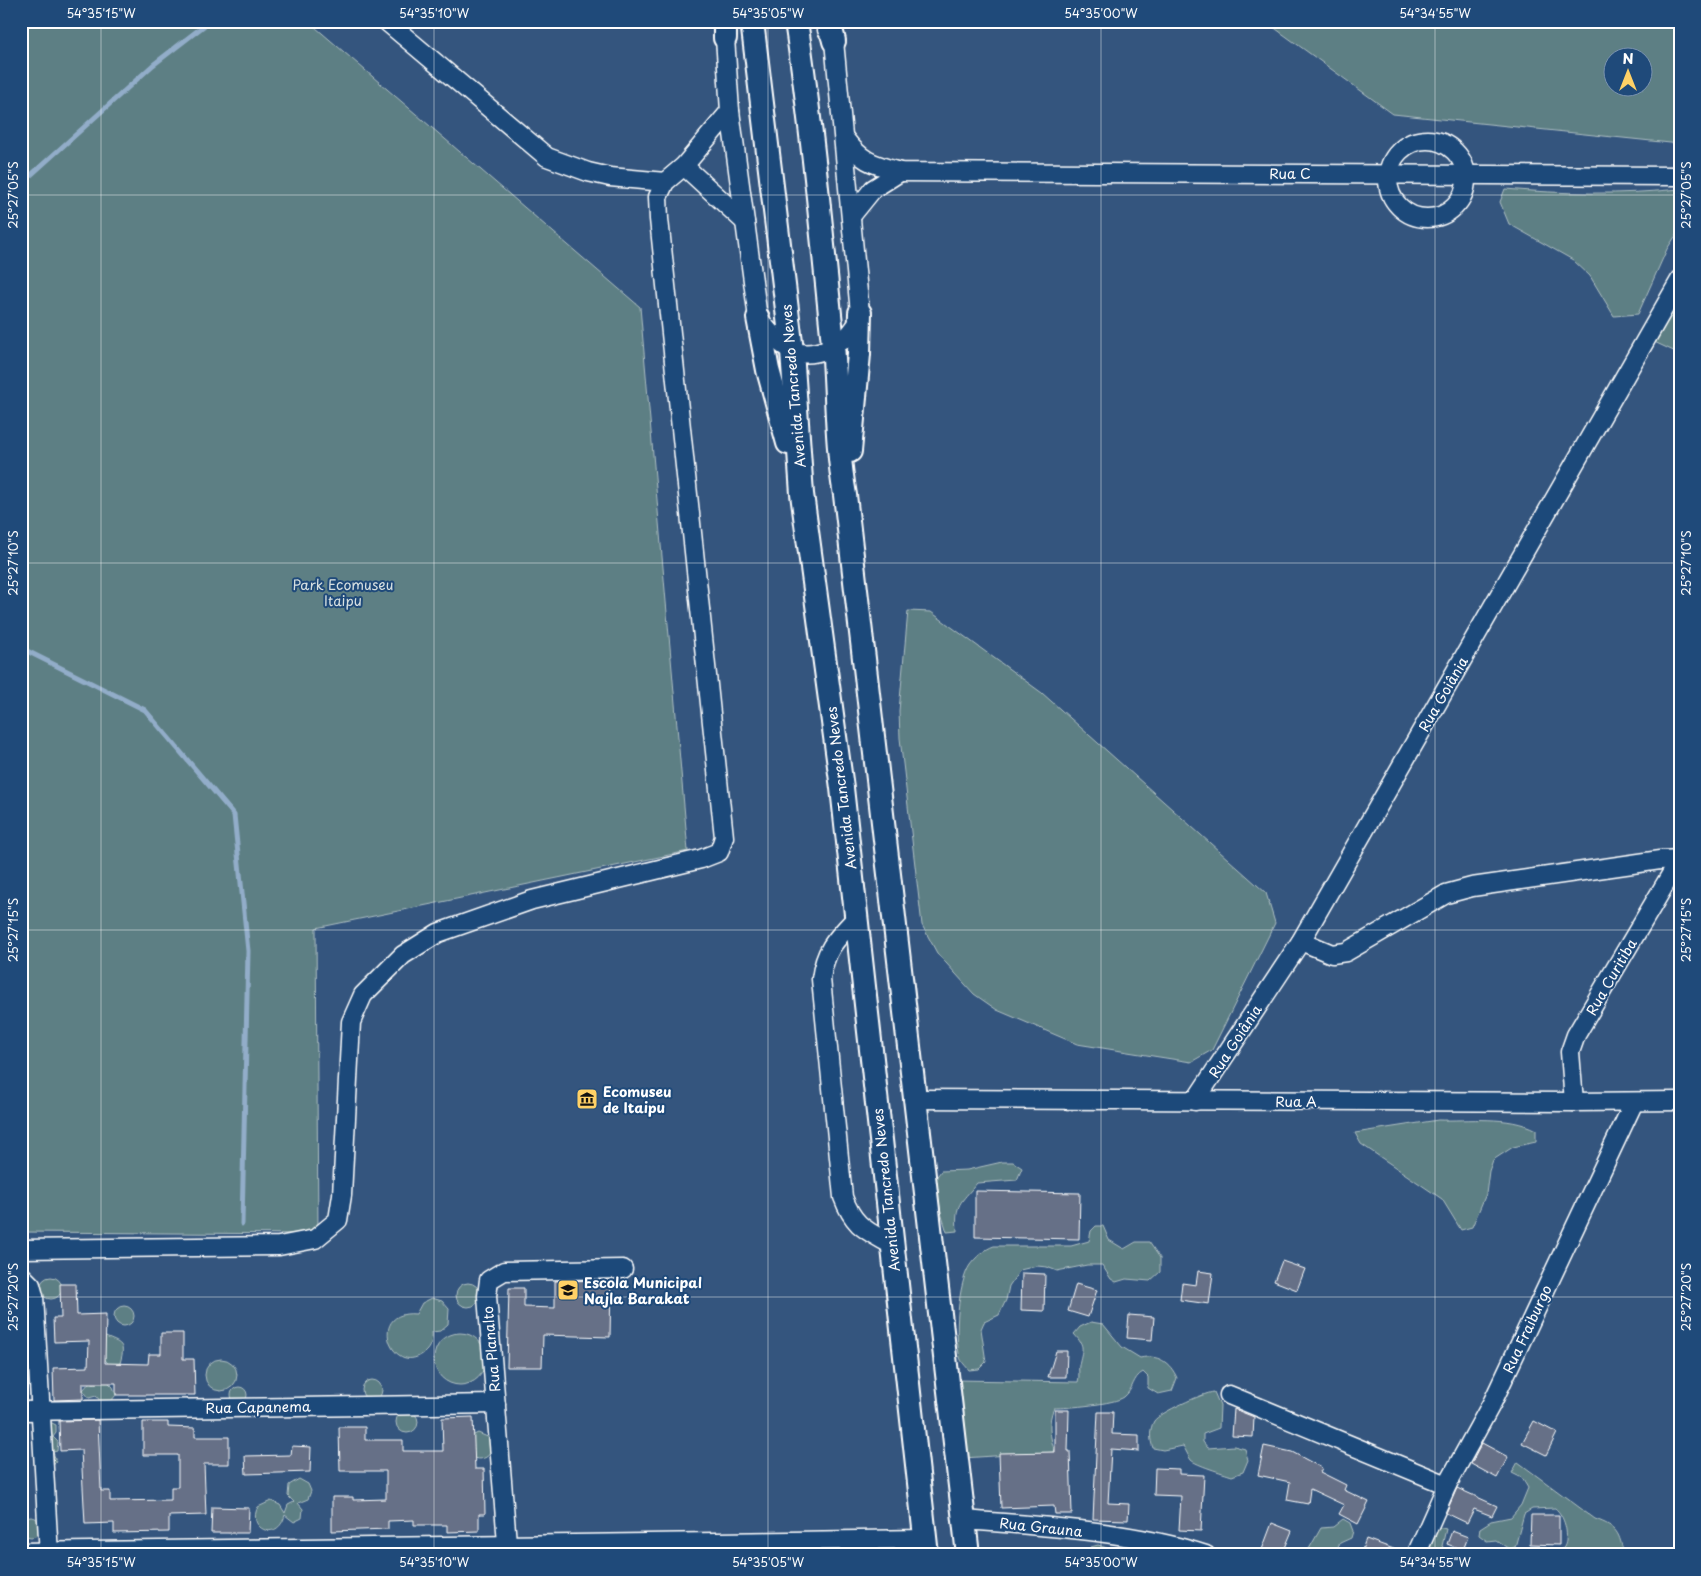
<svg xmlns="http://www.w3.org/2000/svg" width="1701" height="1576" viewBox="0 0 1701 1576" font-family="'Playpen Sans',sans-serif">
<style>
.green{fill:#5d7f84;stroke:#aebfc2;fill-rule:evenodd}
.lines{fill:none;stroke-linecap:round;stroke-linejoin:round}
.stream{stroke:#92adc9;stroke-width:5}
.building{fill:#667087;stroke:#fff}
.minor-casing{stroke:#fff;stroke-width:21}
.major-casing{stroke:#fff;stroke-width:26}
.minor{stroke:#1f4a7a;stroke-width:18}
.major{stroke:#1f4a7a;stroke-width:22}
.ticks{fill:none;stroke:#fff;stroke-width:1;stroke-opacity:0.45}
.labels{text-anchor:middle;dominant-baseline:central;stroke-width:4;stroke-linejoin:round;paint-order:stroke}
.street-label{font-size:14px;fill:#fff;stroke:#1f4a7a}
.park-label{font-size:14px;fill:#d6dfe0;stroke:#1f4a7a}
.poi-label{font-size:14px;font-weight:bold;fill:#fff;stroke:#1f4a7a;text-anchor:start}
.neatline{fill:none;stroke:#fff;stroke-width:2}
.ticks-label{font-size:12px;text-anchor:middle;fill:#fff}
</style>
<rect width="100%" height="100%" fill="#34557e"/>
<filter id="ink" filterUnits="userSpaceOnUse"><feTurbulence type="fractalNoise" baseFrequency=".02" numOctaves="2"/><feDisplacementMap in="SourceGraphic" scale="10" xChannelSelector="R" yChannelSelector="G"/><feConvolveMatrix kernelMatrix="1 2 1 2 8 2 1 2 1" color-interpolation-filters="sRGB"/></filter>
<g filter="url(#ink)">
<g class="green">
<path d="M21,21H308L640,307L688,851L316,928L318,1234L21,1232Z"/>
<path d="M1265,21H1680V144L1393,114ZM1614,58H1644V88H1614Z"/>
<path d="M1505,189C1563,194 1622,195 1680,189V229L1667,249L1638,314L1614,316L1590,276L1573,260L1509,224L1500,202Z"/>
<path d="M1680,292V354L1648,339Z"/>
<path d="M908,611L931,612L1042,693L1266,893L1275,923L1212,1050L1191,1062L1077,1044L997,1010L974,994L937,953L922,925L900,738L899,711Z"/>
<path d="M1438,1120C1469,1121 1508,1115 1536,1130V1142L1513,1147L1493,1160L1489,1171L1486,1194L1472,1227L1461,1230L1442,1199L1361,1144L1355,1133Z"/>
<path d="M1002,1162H1013L1022,1168L1017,1180L977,1183C960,1204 955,1203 957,1231L947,1232L941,1213L935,1179L941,1171L967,1170Z"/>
<path d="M1096,1226H1103L1109,1240L1124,1249L1136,1242H1149L1160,1258V1272L1150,1281L1126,1279L1116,1282L1111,1279L1102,1265H1087L1057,1271L1047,1267L1037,1266L1020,1270L1009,1286L1006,1300L999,1315L984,1322L981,1329L986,1362L979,1369L969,1370C966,1366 961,1362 960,1357C954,1338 958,1282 970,1265C976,1257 985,1249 994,1246H1071L1089,1241L1091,1231Z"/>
<circle cx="51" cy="1288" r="11"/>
<circle cx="468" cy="1295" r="12"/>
<path d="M432,1298L442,1301L449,1309L448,1324L440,1331L432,1332C433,1340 430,1348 424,1353C391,1378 367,1309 416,1314L422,1303Z"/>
<circle cx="124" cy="1316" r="10"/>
<path d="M1091,1322L1103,1324L1122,1347L1140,1358C1158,1354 1170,1362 1177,1378L1172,1391L1158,1394L1148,1388V1377L1143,1372C1132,1378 1134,1389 1124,1397C1115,1404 1067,1408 1054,1408C1047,1422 1050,1438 1055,1452L963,1458L956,1380L1078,1382C1080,1376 1078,1370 1079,1365C1082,1349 1086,1347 1074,1334L1080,1327Z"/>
<circle cx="460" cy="1359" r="26"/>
<path d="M102,1335C118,1344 127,1340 120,1363L110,1366L103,1357Z"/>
<circle cx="221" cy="1375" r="16"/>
<circle cx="372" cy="1390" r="10"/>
<path d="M99,1381L108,1382L113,1387L116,1395L111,1401L103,1404L96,1396L89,1398L83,1390L90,1382L95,1384Z"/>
<circle cx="239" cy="1395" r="8"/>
<path d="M1214,1392L1220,1406L1219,1428L1203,1434V1442L1208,1448L1234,1446L1245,1449L1248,1460L1243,1472L1232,1476C1223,1473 1196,1465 1191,1460C1188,1456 1186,1450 1183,1446L1163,1450L1153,1448C1150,1440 1149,1430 1154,1421C1159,1413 1203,1393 1214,1392Z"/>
<circle cx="407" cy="1422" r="11"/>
<path d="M48,1421L56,1425V1433L53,1437L58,1442L57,1451L53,1452L56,1461L53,1466H46Z"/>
<path d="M478,1433L490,1438L492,1450C488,1459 480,1461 471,1457L470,1437Z"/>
<path d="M1518,1462L1595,1519C1618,1527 1619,1533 1624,1555H1555C1557,1552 1562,1549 1564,1546C1570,1535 1564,1515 1555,1508L1532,1509L1524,1514L1515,1547L1509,1549L1496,1540L1487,1541L1479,1535L1480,1528L1491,1521L1511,1517L1521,1505L1528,1488L1522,1478L1512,1473Z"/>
<path d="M299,1479L308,1484L311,1491L308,1499L298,1503L303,1509L302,1518L294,1522L285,1515C278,1543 246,1529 258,1507L271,1501L280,1505L285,1513L288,1505L294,1502L288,1496L289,1485Z"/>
<circle cx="31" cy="1527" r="10"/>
<path d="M1343,1519L1350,1523L1353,1531L1351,1538L1340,1543L1333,1555H1295L1309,1549L1321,1528L1333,1527Z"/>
<path d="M1438,1527L1446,1529L1442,1546L1450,1555H1428L1427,1552Z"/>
<path d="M1098,1545L1107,1548L1114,1555H1082L1091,1547Z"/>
</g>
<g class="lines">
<g class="stream">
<path d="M21,184L153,65L210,21"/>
<path d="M21,648L145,710L234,815L248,951L242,1224"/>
</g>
</g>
<g class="building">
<path d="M975,1191L1080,1193L1079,1239L975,1237Z"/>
<path d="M1282,1261L1305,1269L1297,1290L1274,1281Z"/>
<path d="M1198,1271L1213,1273L1209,1304L1180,1300L1182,1283L1196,1285Z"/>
<path d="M1022,1273L1045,1274L1044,1311L1021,1310Z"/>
<path d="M611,1280L610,1337L543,1335L542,1367H507L509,1288H524V1307L555,1308V1281Z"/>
<path d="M60,1284H76L77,1315L106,1314L105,1363L148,1364L149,1354H161V1333H183V1359H194L195,1395H116V1383H83V1399L54,1400L53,1368L88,1367L89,1341L54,1342L53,1318H61Z"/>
<path d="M1076,1284L1097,1290L1088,1317L1068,1311Z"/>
<path d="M1129,1315L1154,1317L1152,1340L1127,1338Z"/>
<path d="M1056,1351H1067L1066,1377H1048Z"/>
<path d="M1234,1409L1254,1417L1253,1437L1232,1436Z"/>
<path d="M1055,1410H1069L1068,1451H1070L1072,1514H1055L1054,1506L1001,1508L999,1453L1055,1452Z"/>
<path d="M1098,1412H1113L1112,1434L1139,1435V1451L1111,1449L1108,1503L1129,1504L1128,1520L1093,1519Z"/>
<path d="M473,1417L475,1469H484L485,1514H479V1531L447,1532V1525H414V1520L388,1521V1529L332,1531V1497H353V1500L386,1499V1471H340L339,1427H365V1440H403V1451H443L442,1418Z"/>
<path d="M98,1420L101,1491H110V1501L171,1500V1487H178V1455H143V1422H168V1427L195,1428V1437H229V1464H204L206,1515L169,1516V1532L114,1533V1523L85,1524L81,1450L60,1451L59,1421Z"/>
<path d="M1534,1421L1557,1433L1546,1455L1522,1443Z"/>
<path d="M1482,1443L1508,1457L1497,1478L1471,1464Z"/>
<path d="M292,1446L311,1447L310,1472L246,1474L245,1456L291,1455Z"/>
<path d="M1264,1446L1292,1452L1322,1468L1320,1472L1346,1485L1344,1490L1369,1502L1358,1524L1339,1514L1344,1505L1310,1489L1308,1504L1287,1500L1290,1482L1258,1475Z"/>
<path d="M1155,1468L1179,1469V1474L1204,1475L1201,1531L1179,1530L1181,1496L1154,1495Z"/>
<path d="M1457,1488L1497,1506L1492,1516L1474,1509L1467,1523L1446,1513Z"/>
<path d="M212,1507L249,1508L248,1533H211Z"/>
<path d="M1531,1515H1559V1545L1530,1544Z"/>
<path d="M1272,1523L1292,1531L1282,1555H1260Z"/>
<path d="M1452,1531L1468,1537L1463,1550L1447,1544Z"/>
<path d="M1366,1539L1405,1553V1555H1360Z"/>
</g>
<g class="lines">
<g class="minor-casing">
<g id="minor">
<path d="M386,21L547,157L588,172L610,177L665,182"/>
<path d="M728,27L725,38L730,111L758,318C768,330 777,343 791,350C812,360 843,346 855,327C858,324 859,317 860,313L834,41L827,30"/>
<path d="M845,139C862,162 873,164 900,172L1680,176"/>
<circle cx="1427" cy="179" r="39"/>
<path d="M684,166L745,222"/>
<path d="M852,215L873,189L900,172"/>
<path d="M856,918C836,939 825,949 821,979L843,1197C854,1227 866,1230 892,1245"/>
<path d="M1301,941L1332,954L1346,952L1446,894L1472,887L1660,860L1680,859"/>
<path d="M913,1099L1574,1102L1680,1101"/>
<path d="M1195,1101L1301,941L1680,280"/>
<path d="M1574,1102L1570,1052L1576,1035L1680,859"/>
<path d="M21,1249L279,1246L315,1239L338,1220L342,1195L351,1022L363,995L403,955L438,933L532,900L701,859L719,852L724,837L659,219L658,197L665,182L684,166L730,111"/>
<path d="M21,1275L31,1285L34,1296L49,1555"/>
<path d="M1229,1395L1447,1485"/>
<path d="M21,1411L496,1404"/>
<path d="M964,1520C1043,1526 1131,1531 1206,1555"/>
<path d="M21,1552L925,1539"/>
<path d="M508,1555L487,1296L489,1280L504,1271L623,1269"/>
<path d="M1416,1555L1447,1485L1493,1401L1634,1102"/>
</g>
</g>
<g class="major-casing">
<g id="major">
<path d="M725,21V38"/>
<path d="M752,21L792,351L802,494L842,788L927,1555"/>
<path d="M796,21C812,128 822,236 833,344C837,395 836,445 845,495L968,1555"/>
<path d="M829,21L834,41"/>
<path d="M758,318L768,370L788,443"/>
<path d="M850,451L859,354L860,313"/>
</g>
</g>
<use href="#minor" class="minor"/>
<use href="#major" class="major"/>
</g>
</g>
<path class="ticks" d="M101,21V1555M434,21V1555M768,21V1555M1101,21V1555M1435,21V1555M21,195H1680M21,563H1680M21,930H1680M21,1297H1680"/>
<defs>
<g id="museum-square" transform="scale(1.125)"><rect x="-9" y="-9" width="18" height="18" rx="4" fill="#ffd166" stroke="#1f4a7a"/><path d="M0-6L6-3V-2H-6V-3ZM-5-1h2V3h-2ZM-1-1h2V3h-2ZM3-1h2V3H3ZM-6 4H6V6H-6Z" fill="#111"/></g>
<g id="school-square" transform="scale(1.125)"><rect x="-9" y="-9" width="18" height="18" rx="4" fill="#ffd166" stroke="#1f4a7a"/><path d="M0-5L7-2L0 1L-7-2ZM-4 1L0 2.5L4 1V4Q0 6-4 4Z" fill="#111"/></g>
</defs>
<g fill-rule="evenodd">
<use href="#museum-square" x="587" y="1099"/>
<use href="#school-square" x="568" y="1290"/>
</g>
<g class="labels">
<g class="street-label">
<text x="1290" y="173">Rua C</text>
<text transform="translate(793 386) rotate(-95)">Avenida Tancredo Neves</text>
<text transform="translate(1443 694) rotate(-60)">Rua Goiânia</text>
<text transform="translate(841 788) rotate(-97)">Avenida Tancredo Neves</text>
<text transform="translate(1611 977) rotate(-60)">Rua Curitiba</text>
<text transform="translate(1235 1041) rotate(-57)">Rua Goiânia</text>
<text x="1296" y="1101">Rua A</text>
<text transform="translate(886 1190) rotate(-96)">Avenida Tancredo Neves</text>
<text transform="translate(1527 1329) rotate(-65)">Rua Fraiburgo</text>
<text transform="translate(491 1349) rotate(-95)">Rua Planalto</text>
<text transform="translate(258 1407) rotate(-1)">Rua Capanema</text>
<text transform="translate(1041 1527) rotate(6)">Rua Grauna</text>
</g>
<g class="park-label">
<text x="343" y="584">Park Ecomuseu<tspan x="343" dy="16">Itaipu</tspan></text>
</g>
<g class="poi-label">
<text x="603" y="1091">Ecomuseu<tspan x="603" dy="16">de Itaipu</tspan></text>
<text x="584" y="1282">Escola Municipal<tspan x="584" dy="16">Najla Barakat</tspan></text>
</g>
</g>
<rect width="1701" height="1576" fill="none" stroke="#1f4a7a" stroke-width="55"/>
<g transform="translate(1628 72)"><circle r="24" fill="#1f4a7a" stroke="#7992af"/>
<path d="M0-4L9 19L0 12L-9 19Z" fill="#ffd166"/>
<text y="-8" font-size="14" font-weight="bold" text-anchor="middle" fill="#ffffff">N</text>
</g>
<rect x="28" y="28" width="1646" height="1520" class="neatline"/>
<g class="ticks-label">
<text x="101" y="18">54°35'15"W</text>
<text x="434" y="18">54°35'10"W</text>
<text x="768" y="18">54°35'05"W</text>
<text x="1101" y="18">54°35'00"W</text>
<text x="1435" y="18">54°34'55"W</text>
<text transform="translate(14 195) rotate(-90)" y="4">25°27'05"S</text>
<text transform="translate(1687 195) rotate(-90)" y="4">25°27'05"S</text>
<text transform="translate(14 563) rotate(-90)" y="4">25°27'10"S</text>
<text transform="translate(1687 563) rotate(-90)" y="4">25°27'10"S</text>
<text transform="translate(14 930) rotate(-90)" y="4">25°27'15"S</text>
<text transform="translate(1687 930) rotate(-90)" y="4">25°27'15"S</text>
<text transform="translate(14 1297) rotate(-90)" y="4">25°27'20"S</text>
<text transform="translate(1687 1297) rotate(-90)" y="4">25°27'20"S</text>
<text x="101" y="1567">54°35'15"W</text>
<text x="434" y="1567">54°35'10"W</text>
<text x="768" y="1567">54°35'05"W</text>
<text x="1101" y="1567">54°35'00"W</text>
<text x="1435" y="1567">54°34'55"W</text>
</g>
</svg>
